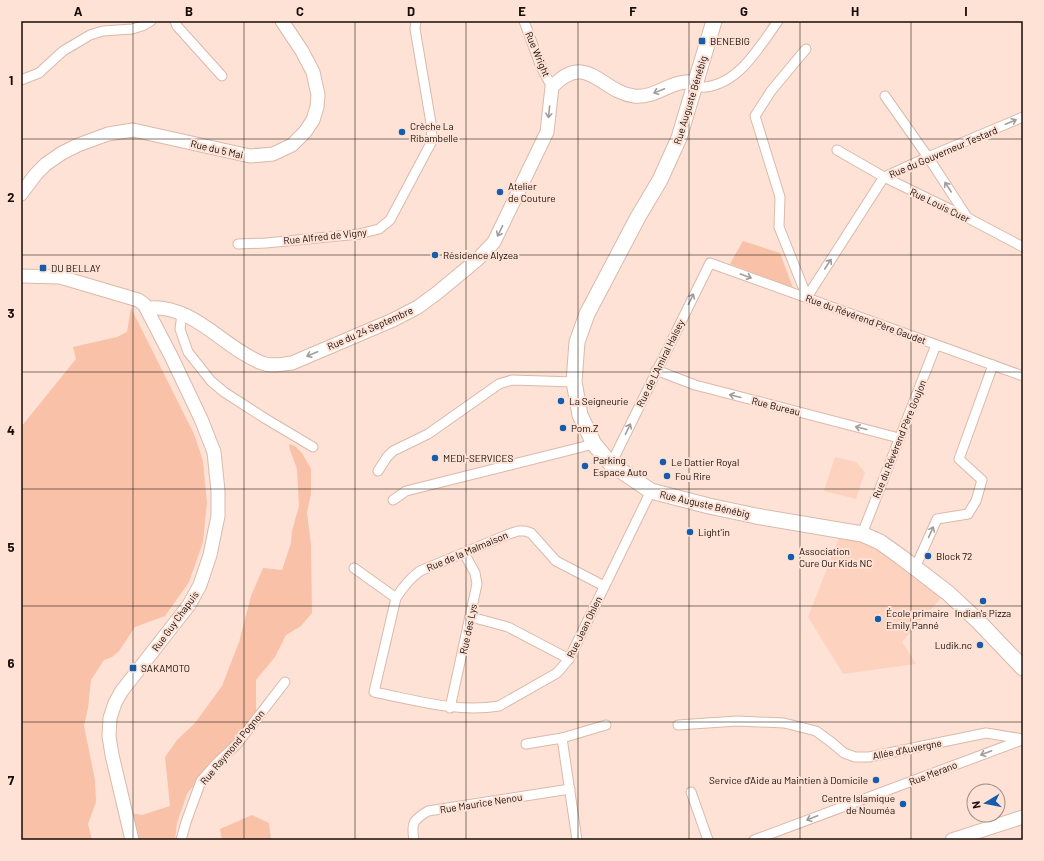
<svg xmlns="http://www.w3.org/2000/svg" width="1044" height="861" viewBox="0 0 1044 861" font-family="Barlow,sans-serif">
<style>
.built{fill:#fdd3c0}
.green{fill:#f9c1a8}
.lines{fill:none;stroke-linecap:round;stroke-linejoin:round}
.street-casing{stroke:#dab9aa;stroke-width:11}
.secondary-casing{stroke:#dab9aa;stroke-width:15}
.primary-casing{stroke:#dab9aa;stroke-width:17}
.street{stroke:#fff;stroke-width:9}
.secondary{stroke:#fff;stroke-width:13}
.primary{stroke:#fff;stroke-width:15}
.oneway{stroke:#a29d9b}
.grid{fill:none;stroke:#160b06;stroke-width:1;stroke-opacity:0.55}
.poi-dot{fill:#165cac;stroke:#fee2d5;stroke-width:1.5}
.labels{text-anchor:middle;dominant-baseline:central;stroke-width:4;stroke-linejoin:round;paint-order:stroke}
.poi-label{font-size:10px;fill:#160b06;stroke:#fee2d5;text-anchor:start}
.street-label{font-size:10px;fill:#160b06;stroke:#fee2d5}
.neatline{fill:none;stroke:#160b06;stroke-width:1.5}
.grid-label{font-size:13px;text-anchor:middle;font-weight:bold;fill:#160b06}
</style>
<rect width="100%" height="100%" fill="#fee2d5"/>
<g class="built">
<path d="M835,457L856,462L865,472L856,499L824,491Z"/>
<path d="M842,530L862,534L946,592L902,642L916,664L843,674L808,617Z"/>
</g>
<g class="green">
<path d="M743,241L780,253L793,288L730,264Z"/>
<path d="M131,308L194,434L203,461L207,503L203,542L189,582L165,616L135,627L119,651L112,657L104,660L91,680L88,708L84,726L95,780L96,802L88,824L92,840H21V427L76,359L73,347L117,337L127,332Z"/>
<path d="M289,444L295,446L302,453L311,469V494L307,512L311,545L312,613L301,626L286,635L275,657L256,680V711L239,734L205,771L187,794L177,823L175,840H132L125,812L142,815L170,806L165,757L177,740L195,723L222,686L239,642L251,596L263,568L282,570L291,543L292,531L299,506L297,469L290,450Z"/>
<path d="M252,815L269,823L271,840H222L220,829Z"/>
</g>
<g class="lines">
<g class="street-casing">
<g id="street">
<path d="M175,21L177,26L222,76"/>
<path d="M524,21L541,67L552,87"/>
<path d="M806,49L771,91L755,116L780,197L779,227L807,297"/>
<path d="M21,80L39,73L63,51L90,35L103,31L132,29L142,26L151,21"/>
<path d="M695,87C735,91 758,49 778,21"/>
<path d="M885,96L928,157L967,217"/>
<path d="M837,150L884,177L968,218L1023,247"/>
<path d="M238,244L266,243L359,234L379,229L390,220L432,141L431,123L415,29L416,21"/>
<path d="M807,297L884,177L928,157L1023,117"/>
<path d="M182,314L180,329L188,352L211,381L224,392L266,419L313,447"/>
<path d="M656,370L695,385L899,438"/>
<path d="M611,464L710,263L1023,376"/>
<path d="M378,471L387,457L393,451L428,434L499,384L512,380L574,382"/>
<path d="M393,500L406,491L594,444"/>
<path d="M862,534L936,345"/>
<path d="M354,568L396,598"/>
<path d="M915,568L937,519L968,514L976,501L982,480L959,459L993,365"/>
<path d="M604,586L556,561L531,533L525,531H518L509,534L420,571C409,579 403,587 396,598L374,692C415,700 457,713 499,706L557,673L569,659L651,491"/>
<path d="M471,617L508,627L569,659"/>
<path d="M450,708L477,584L475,573L464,553"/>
<path d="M678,725L737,721L784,723L816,731L831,742L844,753L855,757H869L986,733L1023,739"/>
<path d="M562,738L606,725"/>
<path d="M526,744L562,738L577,840"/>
<path d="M691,792L708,840"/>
<path d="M181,840L186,822L201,781L216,764L237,744L285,682"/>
<path d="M414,840C411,823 413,820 428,811L570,789"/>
<path d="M754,840L1022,740"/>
</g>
</g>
<g class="secondary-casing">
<g id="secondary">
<path d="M21,194L36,174L46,164L62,153L78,145L108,134L133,130L250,156L273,154L292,145L305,132L313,120L317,107L318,95L313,72L302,51L282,21"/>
<path d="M21,276L60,277L138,300L144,304L171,356L201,419L214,452L218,491V516L210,555L200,585L189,605L121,692L115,703L110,718L109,736L112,755L132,840"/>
<path d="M147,308C193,303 223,348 262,363C271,367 282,364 292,363L393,320L418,307L437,293L478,259L494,242L547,132L552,87C587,50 601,92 634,96C657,99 673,77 696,83"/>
<path d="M952,840L1023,817"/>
</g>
</g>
<g class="primary-casing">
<path id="primary" d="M714,21L679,138L660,180L638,217L587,314L577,342L574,382L580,415L594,444L611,464L651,491L709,506L756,516L862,534L880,542L901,557L948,593L978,621L1023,668"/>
</g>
<use href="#street" class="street"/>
<use href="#secondary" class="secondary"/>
<use href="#primary" class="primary"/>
</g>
<defs><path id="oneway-shaft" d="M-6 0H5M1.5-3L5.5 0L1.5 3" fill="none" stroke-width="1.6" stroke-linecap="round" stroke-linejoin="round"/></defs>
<g class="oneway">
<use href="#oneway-shaft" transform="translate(659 91) rotate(158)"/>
<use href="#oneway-shaft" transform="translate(549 112) rotate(96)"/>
<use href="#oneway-shaft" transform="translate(1011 122) rotate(-23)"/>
<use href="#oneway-shaft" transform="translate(948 187) rotate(-123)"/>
<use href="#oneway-shaft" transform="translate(500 231) rotate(116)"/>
<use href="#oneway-shaft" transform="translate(828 264) rotate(-57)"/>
<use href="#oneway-shaft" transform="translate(746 276) rotate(20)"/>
<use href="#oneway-shaft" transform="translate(691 299) rotate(-64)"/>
<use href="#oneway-shaft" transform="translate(312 354) rotate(157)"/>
<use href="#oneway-shaft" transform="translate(735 396) rotate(-166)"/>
<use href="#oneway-shaft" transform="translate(861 428) rotate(-166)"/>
<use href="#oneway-shaft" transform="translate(628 429) rotate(-64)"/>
<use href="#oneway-shaft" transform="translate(931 532) rotate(-66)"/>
<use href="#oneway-shaft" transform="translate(986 753) rotate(159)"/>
<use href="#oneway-shaft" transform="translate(812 818) rotate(159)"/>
</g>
<path class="grid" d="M133,21V840M244,21V840M355,21V840M466,21V840M578,21V840M689,21V840M800,21V840M911,21V840M21,139H1023M21,255H1023M21,372H1023M21,489H1023M21,606H1023M21,722H1023"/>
<g class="poi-dot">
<rect x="698" y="37" width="8" height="8" rx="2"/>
<circle cx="402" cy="132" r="4"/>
<circle cx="500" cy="192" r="4"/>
<circle cx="435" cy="255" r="4"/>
<rect x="39" y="264" width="8" height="8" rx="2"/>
<circle cx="561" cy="401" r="4"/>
<circle cx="563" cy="428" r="4"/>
<circle cx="435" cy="458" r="4"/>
<circle cx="663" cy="462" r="4"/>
<circle cx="585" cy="466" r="4"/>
<circle cx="667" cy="476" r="4"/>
<circle cx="690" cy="532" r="4"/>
<circle cx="928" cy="556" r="4"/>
<circle cx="791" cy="557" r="4"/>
<circle cx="983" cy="601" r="4"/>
<circle cx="878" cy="619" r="4"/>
<circle cx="980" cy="645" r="4"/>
<rect x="129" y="664" width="8" height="8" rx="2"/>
<circle cx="876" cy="780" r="4"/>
<circle cx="903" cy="804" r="4"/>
</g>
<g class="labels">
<g class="poi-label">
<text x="710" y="41">BENEBIG</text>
<text x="410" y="126">Crèche La<tspan x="410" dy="12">Ribambelle</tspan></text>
<text x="508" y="186">Atelier<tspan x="508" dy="12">de Couture</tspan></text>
<text x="443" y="255">Résidence Alyzea</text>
<text x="51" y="268">DU BELLAY</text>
<text x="569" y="401">La Seigneurie</text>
<text x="571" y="428">Pom.Z</text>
<text x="443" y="458">MEDI-SERVICES</text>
<text x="593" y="460">Parking<tspan x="593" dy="12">Espace Auto</tspan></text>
<text x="671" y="462">Le Dattier Royal</text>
<text x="675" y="476">Fou Rire</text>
<text x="698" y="532">Light'in</text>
<text x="799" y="551">Association<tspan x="799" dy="12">Cure Our Kids NC</tspan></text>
<text x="936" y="556">Block 72</text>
<text x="886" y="613">École primaire<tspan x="886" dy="12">Emily Panné</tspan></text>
<text x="983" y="613" text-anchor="middle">Indian's Pizza</text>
<text x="972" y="645" text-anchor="end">Ludik.nc</text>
<text x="141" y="668">SAKAMOTO</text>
<text x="868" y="780" text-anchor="end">Service d'Aide au Maintien à Domicile</text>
<text x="895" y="798" text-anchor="end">Centre Islamique<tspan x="895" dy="12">de Nouméa</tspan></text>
</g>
<g class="street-label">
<text transform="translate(538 54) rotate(67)">Rue Wright</text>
<text transform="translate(690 100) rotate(-73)">Rue Auguste Bénébig</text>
<text transform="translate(217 149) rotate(13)">Rue du 5 Mai</text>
<text transform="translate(943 152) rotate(-23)">Rue du Gouverneur Testard</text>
<text transform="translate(940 205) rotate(26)">Rue Louis Cuer</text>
<text transform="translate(325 236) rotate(-6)">Rue Alfred de Vigny</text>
<text transform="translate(866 319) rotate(20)">Rue du Révérend Père Gaudet</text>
<text transform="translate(370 328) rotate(-24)">Rue du 24 Septembre</text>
<text transform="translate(660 363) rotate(-64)">Rue de L'Amiral Halsey</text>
<text transform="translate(776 406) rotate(14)">Rue Bureau</text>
<text transform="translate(899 439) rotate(-68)">Rue du Révérend Père Goujon</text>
<text transform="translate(705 504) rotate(13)">Rue Auguste Bénébig</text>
<text transform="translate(467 551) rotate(-23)">Rue de la Malmaison</text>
<text transform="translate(175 621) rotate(-54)">Rue Guy Chapuis</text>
<text transform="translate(584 627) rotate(-64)">Rue Jean Ohlen</text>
<text transform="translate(468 629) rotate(-78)">Rue des Lys</text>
<text transform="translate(232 747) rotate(-50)">Rue Raymond Pognon</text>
<text transform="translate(907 749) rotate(-11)">Allée d'Auvergne</text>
<text transform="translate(933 773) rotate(-21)">Rue Merano</text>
<text transform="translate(481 803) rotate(-9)">Rue Maurice Nenou</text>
</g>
</g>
<rect width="1044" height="861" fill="none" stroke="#fee2d5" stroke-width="44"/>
<g transform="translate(986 803) rotate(260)"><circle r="19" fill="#fee2d5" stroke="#a18c82"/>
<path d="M0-3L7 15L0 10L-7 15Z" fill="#165cac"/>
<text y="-6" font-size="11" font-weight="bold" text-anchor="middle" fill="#160b06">N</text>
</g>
<rect x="22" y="22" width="1000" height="817" class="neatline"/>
<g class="grid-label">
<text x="78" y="16">A</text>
<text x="189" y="16">B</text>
<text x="300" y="16">C</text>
<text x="411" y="16">D</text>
<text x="522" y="16">E</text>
<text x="633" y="16">F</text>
<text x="744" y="16">G</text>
<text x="855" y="16">H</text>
<text x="966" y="16">I</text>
<text x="11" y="85">1</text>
<text x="11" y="202">2</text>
<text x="11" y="318">3</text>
<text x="11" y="435">4</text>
<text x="11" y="552">5</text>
<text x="11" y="668">6</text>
<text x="11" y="785">7</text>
</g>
</svg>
